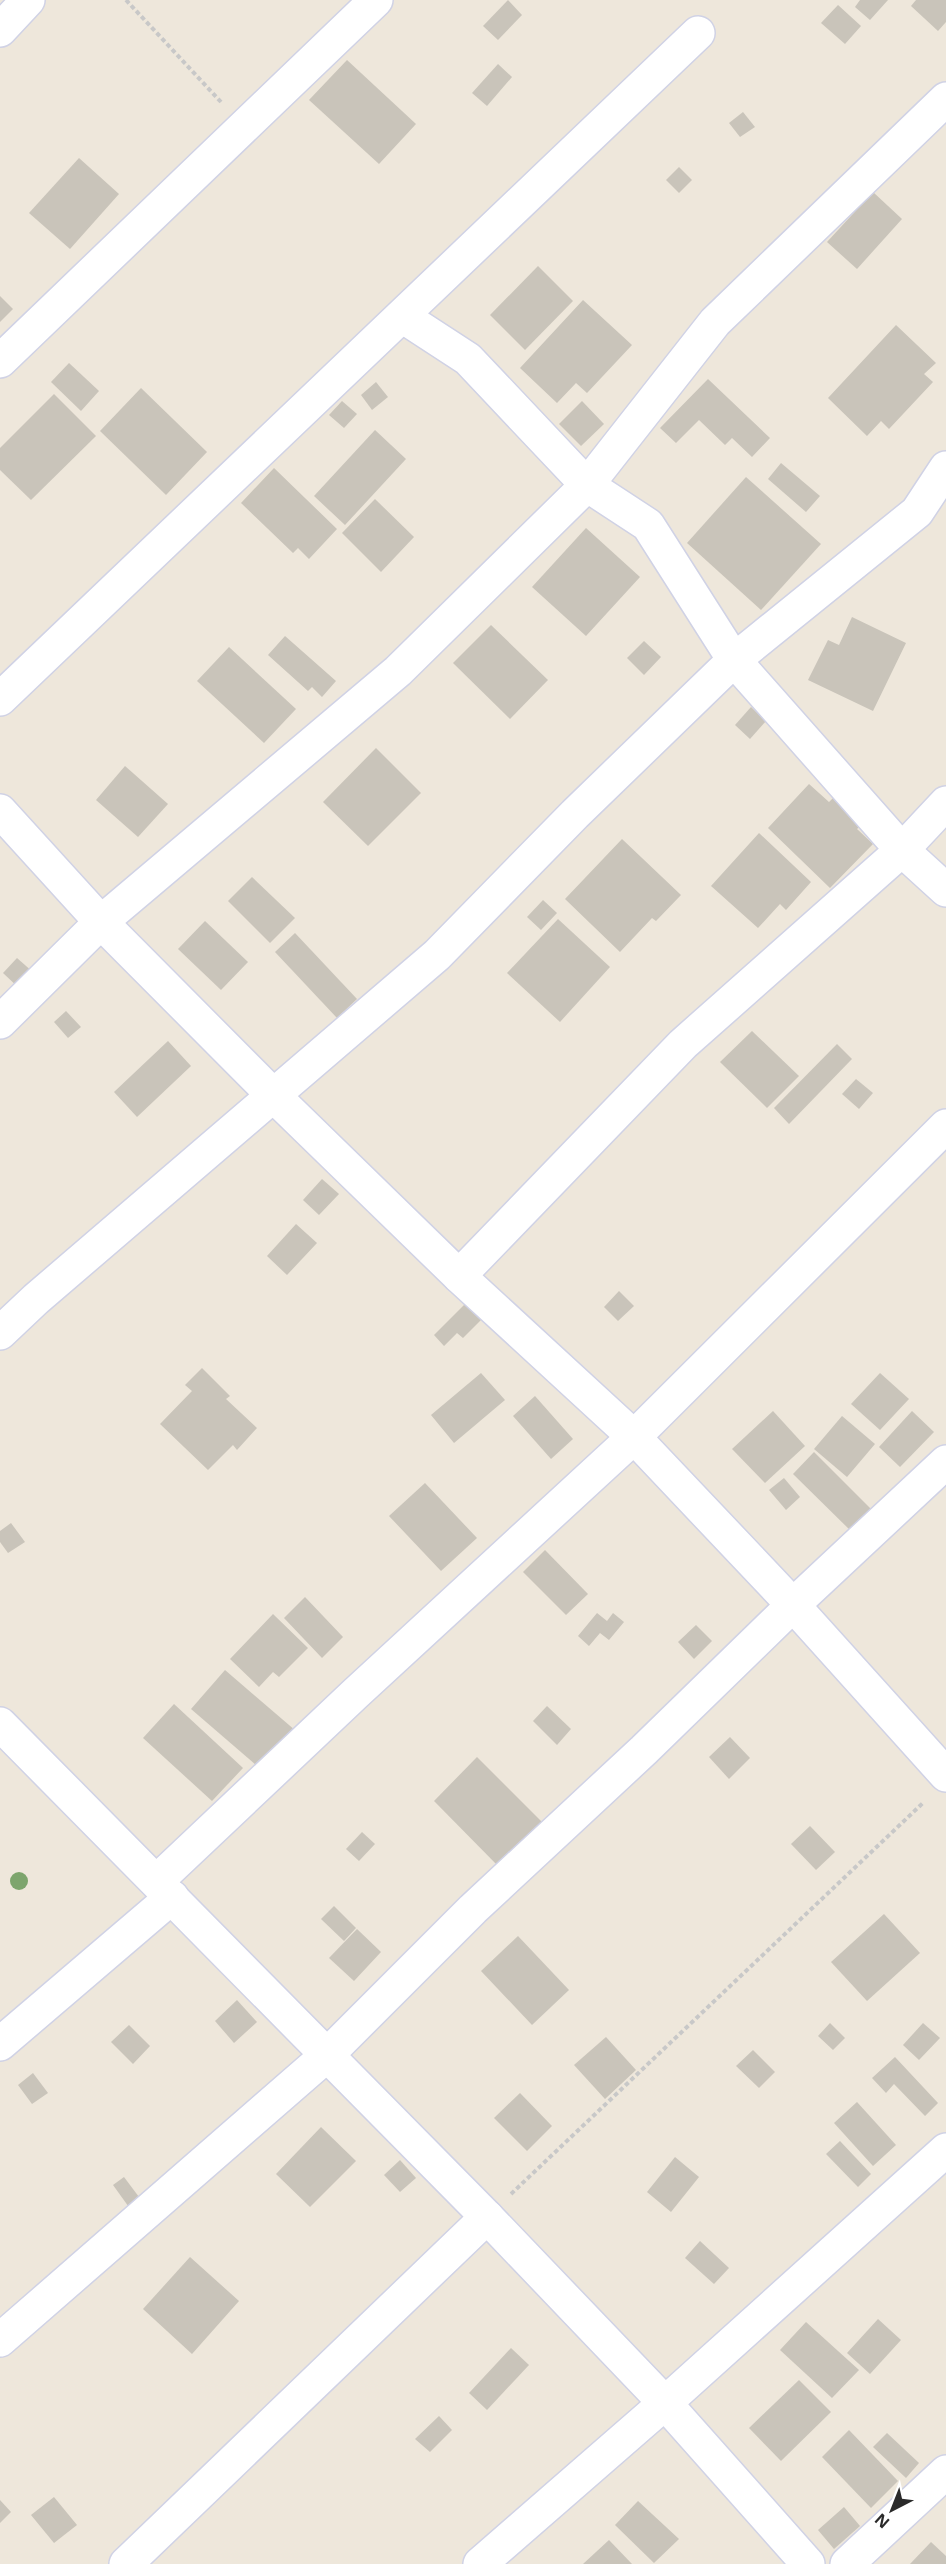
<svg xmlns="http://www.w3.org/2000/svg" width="946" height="2564" viewBox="0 0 946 2564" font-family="'Noto Sans',sans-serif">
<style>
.building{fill:#c9c4ba}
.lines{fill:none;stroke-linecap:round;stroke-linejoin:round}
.minor-casing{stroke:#d0d2e5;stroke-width:36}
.path{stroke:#c8c8c8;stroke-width:4;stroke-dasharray:4.5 3;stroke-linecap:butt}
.minor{stroke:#fff;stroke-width:33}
.tree{fill:#7da56d}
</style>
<rect width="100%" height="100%" fill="#eee7db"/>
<g class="building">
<path d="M508,0L522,15L498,40L483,26Z"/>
<path d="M860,0H888L870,20L855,7Z"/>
<path d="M916,0H946V22L938,31L911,6Z"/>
<path d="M838,5L861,26L845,44L821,23Z"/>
<path d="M347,60L416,124L379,164L309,100Z"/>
<path d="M498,64L512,77L487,106L472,93Z"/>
<path d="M743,112L755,127L740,137L729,123Z"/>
<path d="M79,158L119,194L70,249L29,213Z"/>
<path d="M679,167L692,180L679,193L666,180Z"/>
<path d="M873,192L902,219L857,269L827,242Z"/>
<path d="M538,266L573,301L525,350L490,315Z"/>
<path d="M0,296L13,309L0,322Z"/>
<path d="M583,300L632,345L587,393L576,383L557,403L520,368Z"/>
<path d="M896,325L936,363L924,374L933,382L889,429L881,421L867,436L828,398Z"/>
<path d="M69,363L99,391L81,411L51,382Z"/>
<path d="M708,379L770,438L752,457L732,438L725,445L699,420L676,443L660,428Z"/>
<path d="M376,382L388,397L372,410L361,395Z"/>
<path d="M141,388L207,452L166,495L100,431Z"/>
<path d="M54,394L96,436L31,500L0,470V448Z"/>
<path d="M342,401L357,414L344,428L329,415Z"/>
<path d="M582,401L604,424L581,446L559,424Z"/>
<path d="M375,430L406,459L345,525L314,496Z"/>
<path d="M781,463L820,496L806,512L768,479Z"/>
<path d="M274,468L337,529L309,559L298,548L293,553L241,503Z"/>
<path d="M746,477L821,544L761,610L687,543Z"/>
<path d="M375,499L414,537L381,572L342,533Z"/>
<path d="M586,528L640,577L586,636L532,587Z"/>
<path d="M852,617L906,643L873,711L808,680L828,640L839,645Z"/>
<path d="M491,625L548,680L510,719L453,663Z"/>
<path d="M285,636L336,681L322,697L312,687L308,691L268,655Z"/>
<path d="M644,641L661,657L644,675L627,658Z"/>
<path d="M229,647L296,709L264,743L197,681Z"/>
<path d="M751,707L766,721L750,739L735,725Z"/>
<path d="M376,748L421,793L368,846L323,802Z"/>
<path d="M125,766L168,804L138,837L96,800Z"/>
<path d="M809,784L829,802L840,791L868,818L857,829L873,844L830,888L768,828Z"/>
<path d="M759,833L811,882L786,910L780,904L758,928L711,886Z"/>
<path d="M622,839L681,895L656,921L652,918L620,952L565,899Z"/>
<path d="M252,877L295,918L270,943L228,901Z"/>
<path d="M543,900L557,913L541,930L527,917Z"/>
<path d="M558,919L610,967L560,1022L507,973Z"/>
<path d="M205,921L248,962L221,990L178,949Z"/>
<path d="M295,933L357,999L337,1018L275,952Z"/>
<path d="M17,958L34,973L20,989L3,973Z"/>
<path d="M66,1011L81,1027L68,1038L54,1022Z"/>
<path d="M752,1031L799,1076L767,1108L720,1062Z"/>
<path d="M168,1041L191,1066L137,1117L114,1092Z"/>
<path d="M837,1044L852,1059L789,1124L774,1108Z"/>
<path d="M856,1079L873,1093L859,1109L842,1094Z"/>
<path d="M322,1179L339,1194L319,1215L303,1200Z"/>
<path d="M296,1224L317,1243L287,1275L267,1256Z"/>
<path d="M619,1291L634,1306L618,1321L604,1307Z"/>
<path d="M471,1298L487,1314L463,1338L457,1333L444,1346L434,1335Z"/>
<path d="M202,1368L230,1396L226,1399L257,1428L237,1450L233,1445L208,1470L160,1424L192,1391L185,1385Z"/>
<path d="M481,1373L505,1400L454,1443L431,1415Z"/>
<path d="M880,1373L909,1399L880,1430L851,1404Z"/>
<path d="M535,1396L573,1439L551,1459L513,1416Z"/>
<path d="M773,1411L805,1446L765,1483L732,1449Z"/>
<path d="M912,1411L934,1432L900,1467L879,1447Z"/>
<path d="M842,1416L875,1444L847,1477L814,1449Z"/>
<path d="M814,1452L876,1514L855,1535L793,1474Z"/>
<path d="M784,1478L800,1497L786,1510L769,1490Z"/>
<path d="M425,1483L477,1538L441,1571L389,1516Z"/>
<path d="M11,1523L25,1542L8,1553L0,1542V1531Z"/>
<path d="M545,1550L588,1594L566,1615L523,1572Z"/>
<path d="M305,1597L343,1637L322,1658L284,1618Z"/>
<path d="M597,1613L607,1621L613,1613L624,1622L609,1640L600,1633L589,1646L578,1636Z"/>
<path d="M273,1614L308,1648L279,1677L273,1672L259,1687L230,1659Z"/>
<path d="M696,1625L712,1641L694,1659L678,1642Z"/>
<path d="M225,1670L296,1731L263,1771L191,1709Z"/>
<path d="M174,1704L243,1768L212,1801L143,1738Z"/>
<path d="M547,1706L571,1729L557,1745L533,1721Z"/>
<path d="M730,1737L750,1758L729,1779L709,1757Z"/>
<path d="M477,1757L544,1824L500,1868L434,1801Z"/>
<path d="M810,1826L835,1852L816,1870L791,1844Z"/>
<path d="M362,1832L375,1844L359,1861L346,1849Z"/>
<path d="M334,1906L356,1928L344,1941L321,1919Z"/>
<path d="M884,1914L920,1953L867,2001L831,1962Z"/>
<path d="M357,1929L381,1952L354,1981L329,1958Z"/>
<path d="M518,1936L569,1990L532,2025L481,1971Z"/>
<path d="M237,2000L257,2022L234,2043L215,2021Z"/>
<path d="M830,2023L845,2038L833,2050L818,2036Z"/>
<path d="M923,2023L940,2038L919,2060L903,2045Z"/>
<path d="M129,2025L150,2046L133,2064L111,2042Z"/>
<path d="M606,2037L636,2070L605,2099L574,2065Z"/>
<path d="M753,2050L775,2072L759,2088L736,2066Z"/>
<path d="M895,2057L938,2103L925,2116L894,2084L886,2093L872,2078Z"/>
<path d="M33,2073L48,2093L32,2104L18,2085Z"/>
<path d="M520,2093L552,2126L527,2151L494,2118Z"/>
<path d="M857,2102L896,2145L873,2166L834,2123Z"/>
<path d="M321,2127L356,2161L310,2207L276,2174Z"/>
<path d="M840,2141L871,2174L858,2187L826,2154Z"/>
<path d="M675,2157L699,2177L671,2212L647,2192Z"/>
<path d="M400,2160L416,2178L400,2192L384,2175Z"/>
<path d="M124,2177L142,2201L131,2210L113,2185Z"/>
<path d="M700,2241L729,2268L714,2284L685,2258Z"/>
<path d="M190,2257L239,2301L192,2354L143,2309Z"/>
<path d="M878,2319L901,2340L870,2374L847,2353Z"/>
<path d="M806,2322L859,2370L832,2398L780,2350Z"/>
<path d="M511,2348L529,2365L487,2410L469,2393Z"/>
<path d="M799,2380L831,2412L781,2461L749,2428Z"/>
<path d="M439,2416L452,2430L430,2452L415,2439Z"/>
<path d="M849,2430L898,2481L871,2508L822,2457Z"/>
<path d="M887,2433L919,2463L906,2478L873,2447Z"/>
<path d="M54,2497L77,2525L54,2543L31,2515Z"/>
<path d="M0,2500L11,2512L0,2523Z"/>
<path d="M638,2501L679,2539L654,2563L615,2525Z"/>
<path d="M844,2507L860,2526L834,2549L818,2530Z"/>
<path d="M609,2540L632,2564H583Z"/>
<path d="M931,2542L946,2556V2564H910Z"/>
</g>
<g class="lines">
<g class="minor-casing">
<g id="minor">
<path d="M0,30L28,0"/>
<path d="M402,316L468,359L587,485L648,525L734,660L902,850L946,890"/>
<path d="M0,361L376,0"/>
<path d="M0,699L698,33"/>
<path d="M0,811L101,922L274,1096L459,1276L634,1437L793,1605L946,1775"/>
<path d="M0,1022L101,922L398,671L587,485L715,322L946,99"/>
<path d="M459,1276L683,1044L902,850L946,803"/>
<path d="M0,1333L36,1299L437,955L575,814L734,660L917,512L946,468"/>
<path d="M0,1724L487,2217L665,2403L808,2564"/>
<path d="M157,1881L356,1693L634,1437L946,1126"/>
<path d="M0,2044L172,1897"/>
<path d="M0,2340L326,2056L473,1909L644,1750L793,1605L946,1462"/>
<path d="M126,2564L487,2217"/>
<path d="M480,2564L665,2403L946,2150"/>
<path d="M847,2564L946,2472"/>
</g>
</g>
<g class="path">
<path d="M126,0L221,102"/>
<path d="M511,2194L924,1802"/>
</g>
<use href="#minor" class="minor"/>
</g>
<circle class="tree" cx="19" cy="1881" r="9"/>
<g transform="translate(892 2510) rotate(222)" stroke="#ffffff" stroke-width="4.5" paint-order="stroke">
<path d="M0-4.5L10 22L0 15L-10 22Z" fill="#2a2a2a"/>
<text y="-9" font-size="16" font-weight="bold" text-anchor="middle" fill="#2a2a2a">N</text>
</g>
</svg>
